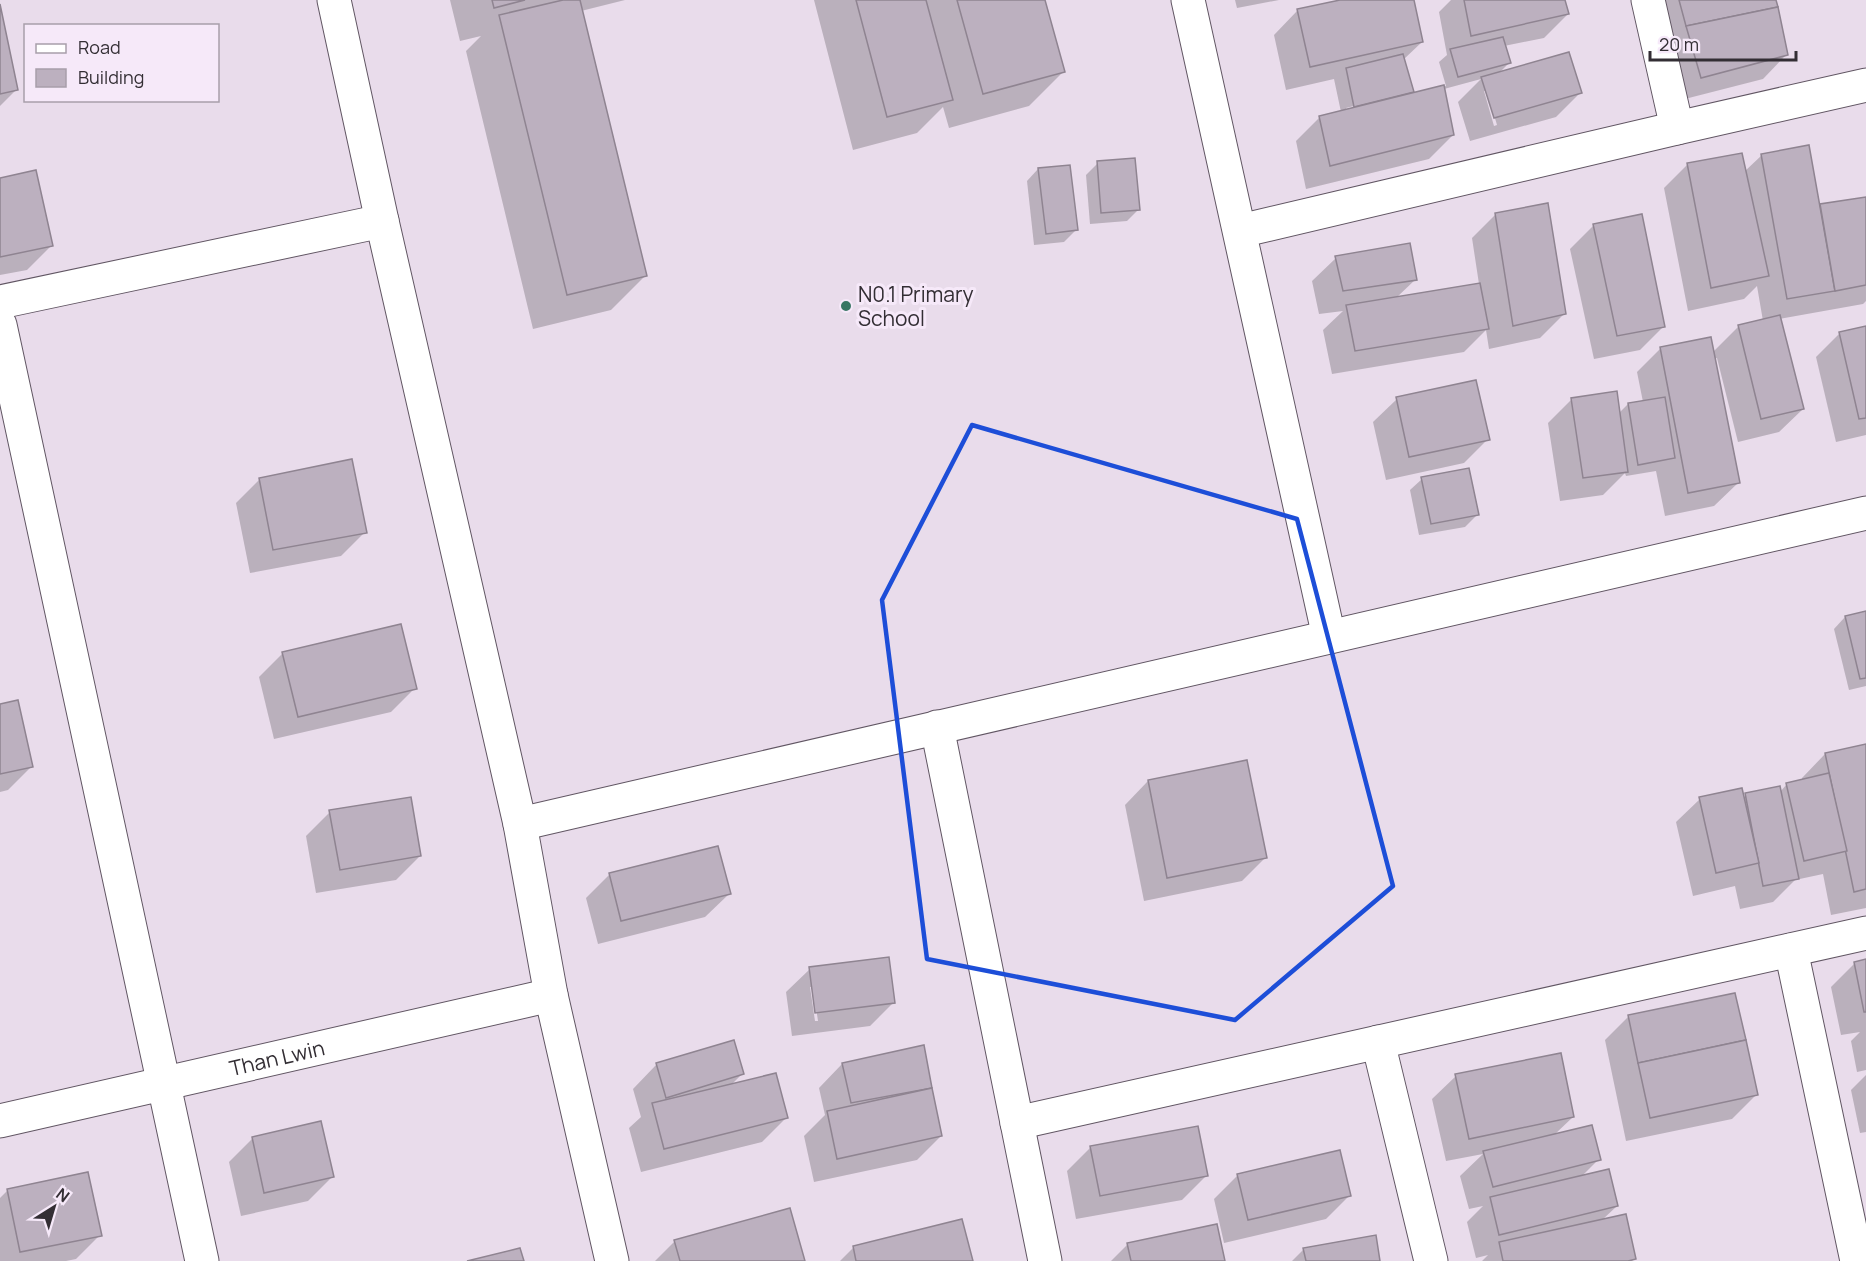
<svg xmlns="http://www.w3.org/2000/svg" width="1866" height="1261" viewBox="0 0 1866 1261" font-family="Manrope,sans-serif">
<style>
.shadow{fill:#0003;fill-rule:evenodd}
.building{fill:#bcb0bf;stroke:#8f8491;stroke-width:1.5}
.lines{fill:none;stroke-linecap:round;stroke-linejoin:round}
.street-casing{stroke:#615663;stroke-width:35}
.street{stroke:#fff;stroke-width:33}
.marked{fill:none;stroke:#1d4ed8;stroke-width:4.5;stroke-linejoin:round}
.poi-dot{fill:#387663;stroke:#f6e9f9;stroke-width:2}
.labels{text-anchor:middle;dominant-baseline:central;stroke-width:6;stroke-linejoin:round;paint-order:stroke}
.poi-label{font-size:21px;fill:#332e34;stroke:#f6e9f9;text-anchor:start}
.street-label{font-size:21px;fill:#332e34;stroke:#f6e9f9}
</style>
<rect width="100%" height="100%" fill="#e9dceb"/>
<g class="shadow">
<path d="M450,0H625L581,11L645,276L611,310L533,329L466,51L481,36L460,41Z"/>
<path d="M814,0H1043L1063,72L1029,106L949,128L943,107L917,133L853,150Z"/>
<path d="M1235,0H1279L1237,8Z"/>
<path d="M1347,0H1412L1422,42L1403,60L1412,92L1408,96L1446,86L1439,62L1447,55L1439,12L1451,0H1564L1568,14L1544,38L1504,46L1509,63L1499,73L1580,93L1556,117L1470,141L1458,102L1481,79L1444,89L1453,135L1429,159L1306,189L1296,141L1319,118L1341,112L1334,79L1286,90L1274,35L1297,11ZM1484,91H1487L1497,125L1494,126ZM1400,94V97L1347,110L1346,108Z"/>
<path d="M1649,0H1775L1786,55L1763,79L1677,101Z"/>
<path d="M0,6L16,90L0,106Z"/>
<path d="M1762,155L1819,206L1866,199V301L1863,304L1779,319L1803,409L1779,432L1738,442L1717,358L1714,359L1738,483L1714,506L1665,516L1656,471L1626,476L1625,473L1603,495L1560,501L1548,423L1572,399L1618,414L1628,404L1643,402L1637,372L1661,348L1713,352L1738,327L1763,321L1757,286L1744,299L1688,311L1664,188L1688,164L1744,172Z"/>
<path d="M1098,163L1139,209L1127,221L1090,224L1086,175Z"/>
<path d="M1038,169L1076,230L1064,242L1034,245L1027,181Z"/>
<path d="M0,179L51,246L27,270L0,275Z"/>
<path d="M1496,214L1564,314L1540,338L1489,349L1486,330L1464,352L1332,374L1323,330L1343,311L1319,314L1312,281L1336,258L1416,279L1396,298L1479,284L1472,238Z"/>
<path d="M1594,225L1664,326L1640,350L1594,359L1570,249Z"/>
<path d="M1866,328V435L1836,442L1816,357L1840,333Z"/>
<path d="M1397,399L1488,439L1464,463L1386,480L1373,422Z"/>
<path d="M260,479L365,532L341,556L250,573L236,503Z"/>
<path d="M1422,479L1477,515L1465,527L1419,535L1410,490Z"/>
<path d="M1866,612V686L1849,690L1834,629L1845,617Z"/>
<path d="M283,653L415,688L391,712L274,739L259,677Z"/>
<path d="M0,706L32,766L8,790L0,792Z"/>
<path d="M1866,746V908L1831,915L1823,874L1795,880L1773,902L1740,909L1735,886L1693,896L1676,822L1700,799L1743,798L1746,795L1780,792L1787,784L1802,781V778L1825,754Z"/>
<path d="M1148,781L1266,857L1242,881L1144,901L1125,805Z"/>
<path d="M330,812L420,856L396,880L316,893L306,836Z"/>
<path d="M610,874L729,894L705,917L598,944L586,898Z"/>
<path d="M1866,961V1070L1857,1072L1851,1041L1860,1032L1841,1035L1831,987L1855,963Z"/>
<path d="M810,969L894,1002L870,1026L792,1036L786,992ZM810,987H813L818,1021H815Z"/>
<path d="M1629,1016L1756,1095L1732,1119L1626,1141L1605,1040Z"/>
<path d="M733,1042L742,1074L731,1085L786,1118L762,1142L641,1172L629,1128L641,1117L633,1089L656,1065Z"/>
<path d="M923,1047L941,1136L917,1160L814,1182L804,1136L825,1115L819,1088L842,1064Z"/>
<path d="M1866,1075V1132L1860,1133L1851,1090Z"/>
<path d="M1456,1076L1573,1117L1554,1135L1599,1159L1582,1176L1617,1206L1601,1221L1634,1259L1632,1261H1482L1488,1255L1476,1258L1467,1222L1483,1206L1469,1209L1460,1176L1483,1154L1446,1161L1432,1099Z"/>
<path d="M253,1138L332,1177L308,1201L241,1216L229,1162Z"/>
<path d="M1091,1147L1206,1176L1182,1200L1076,1219L1067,1171Z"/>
<path d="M1238,1175L1350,1195L1326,1219L1224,1243L1214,1199Z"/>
<path d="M7,1191L100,1235L76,1259L66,1261H0V1198Z"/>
<path d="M675,1241L803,1261H655Z"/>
<path d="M1128,1244L1223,1261H1111Z"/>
<path d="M853,1248L971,1261H840Z"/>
<path d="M1304,1249L1379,1261H1292Z"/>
</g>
<g class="building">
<path d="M492,0H525L494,8Z"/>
<path d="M563,0H580L647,276L567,295L499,15Z"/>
<path d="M856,0H926L953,100L887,117Z"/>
<path d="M957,0H1045L1065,72L983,94Z"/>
<path d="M1340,0H1414L1423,42L1310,67L1297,9Z"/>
<path d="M1464,0H1565L1569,14L1471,36Z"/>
<path d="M1679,0H1776L1778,7L1686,26Z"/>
<path d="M0,4L18,90L0,94Z"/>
<path d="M1778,7L1788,55L1701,78L1686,26Z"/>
<path d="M1503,37L1511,63L1458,77L1450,49Z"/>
<path d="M1569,52L1582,93L1494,118L1481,77Z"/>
<path d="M1403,54L1414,92L1354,107L1346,68Z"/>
<path d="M1444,85L1454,135L1330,166L1319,116Z"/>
<path d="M1809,145L1835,291L1787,299L1761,154Z"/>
<path d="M1742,153L1769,276L1711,288L1687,163Z"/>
<path d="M1135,158L1140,210L1101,213L1097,161Z"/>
<path d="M1070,165L1078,230L1046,234L1038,168Z"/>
<path d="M36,170L53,246L0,257V178Z"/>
<path d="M1866,197V285L1835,291L1820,204Z"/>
<path d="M1548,203L1566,314L1513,326L1495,213Z"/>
<path d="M1642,214L1665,327L1617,336L1593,224Z"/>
<path d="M1410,243L1417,280L1343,291L1335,256Z"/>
<path d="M1480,283L1489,329L1355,351L1346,305Z"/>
<path d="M1780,315L1804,409L1761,419L1738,325Z"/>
<path d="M1866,326V418L1859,419L1839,332Z"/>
<path d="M1711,337L1740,483L1688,493L1660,347Z"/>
<path d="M1476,380L1490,440L1409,457L1396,397Z"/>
<path d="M1617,391L1628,472L1583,478L1571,398Z"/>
<path d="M1665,397L1675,458L1638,465L1628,403Z"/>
<path d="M352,459L367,533L273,550L259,478Z"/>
<path d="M1469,468L1479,515L1431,524L1421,477Z"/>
<path d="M1866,611V678L1860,679L1845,616Z"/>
<path d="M401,624L417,689L298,717L282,652Z"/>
<path d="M18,700L33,767L0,774V704Z"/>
<path d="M1866,744V889L1854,892L1825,753Z"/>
<path d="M1247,760L1267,858L1167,878L1148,780Z"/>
<path d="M1829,773L1847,851L1804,861L1786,783Z"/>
<path d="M1780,786L1799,879L1763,886L1745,793Z"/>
<path d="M1742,788L1759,863L1716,873L1699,797Z"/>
<path d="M411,797L421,856L340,870L329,810Z"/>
<path d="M718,846L731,894L621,921L609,873Z"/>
<path d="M889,957L895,1003L815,1013L809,967Z"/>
<path d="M1866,959V1012H1864L1854,962Z"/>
<path d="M1735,993L1746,1040L1638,1063L1628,1015Z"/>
<path d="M734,1040L744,1074L666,1098L656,1063Z"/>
<path d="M1746,1040L1758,1095L1650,1118L1638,1063Z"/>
<path d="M924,1045L932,1088L851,1103L842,1063Z"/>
<path d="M1561,1053L1574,1117L1469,1139L1455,1074Z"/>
<path d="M776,1073L788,1118L664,1149L652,1103Z"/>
<path d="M932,1088L942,1136L837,1159L827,1111Z"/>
<path d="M321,1121L334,1177L264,1193L252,1137Z"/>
<path d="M1592,1125L1601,1160L1493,1187L1483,1151Z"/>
<path d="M1198,1126L1208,1176L1100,1196L1090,1146Z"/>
<path d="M1340,1150L1351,1196L1248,1220L1237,1174Z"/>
<path d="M1609,1169L1618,1206L1499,1235L1490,1197Z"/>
<path d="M88,1172L102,1236L20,1252L7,1189Z"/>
<path d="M790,1208L805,1261H680L674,1240Z"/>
<path d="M1626,1214L1636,1259L1628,1261H1503L1499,1242Z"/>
<path d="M962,1219L973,1261H856L853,1246Z"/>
<path d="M1217,1224L1225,1261H1131L1127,1243Z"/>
<path d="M1376,1235L1380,1261H1306L1303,1248Z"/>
<path d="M520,1248L524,1261H467Z"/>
</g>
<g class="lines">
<g class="street-casing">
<g id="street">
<path d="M334,0L382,221L520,824L551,995L612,1261"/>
<path d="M1188,0L1329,637"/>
<path d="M1648,0L1677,128"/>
<path d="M1240,231L1677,128L1866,85"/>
<path d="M0,302L382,221"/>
<path d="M0,325L202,1261"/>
<path d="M937,727L1045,1261"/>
<path d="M520,824L1866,513"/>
<path d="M1791,950L1857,1261"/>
<path d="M1378,1042L1431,1261"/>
<path id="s1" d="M0,1121L551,995"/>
<path d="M1017,1123L1866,933"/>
</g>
</g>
<use href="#street" class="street"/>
</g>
<path class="marked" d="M972,425L1297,519L1393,886L1235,1020L927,959L882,600Z"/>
<circle class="poi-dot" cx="846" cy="306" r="6"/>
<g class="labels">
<g class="poi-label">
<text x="858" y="294">N0.1 Primary<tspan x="858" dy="24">School</tspan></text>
</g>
<g class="street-label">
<text stroke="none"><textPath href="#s1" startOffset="284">Than Lwin</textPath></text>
</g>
</g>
<rect x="24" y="24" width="195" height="78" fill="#f6e9f9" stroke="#a89eaa" stroke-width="1.5"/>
<rect x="36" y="44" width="30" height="9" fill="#ffffff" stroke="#a89eaa" stroke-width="1.5"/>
<text x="78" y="54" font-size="18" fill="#332e34">Road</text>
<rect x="36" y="69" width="30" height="18" fill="#bcb0bf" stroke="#a89eaa" stroke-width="1.5"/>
<text x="78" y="84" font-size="18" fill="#332e34">Building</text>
<g transform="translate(54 1207) rotate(37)" stroke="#f6e9f9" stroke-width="4.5" paint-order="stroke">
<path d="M0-4.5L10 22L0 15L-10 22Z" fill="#332e34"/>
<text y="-9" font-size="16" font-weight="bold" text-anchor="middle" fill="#332e34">N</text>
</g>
<path d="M1650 51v9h146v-9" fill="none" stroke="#332e34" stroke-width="3"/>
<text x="1659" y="51" font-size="18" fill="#332e34" stroke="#f6e9f9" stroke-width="4.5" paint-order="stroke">20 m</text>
</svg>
